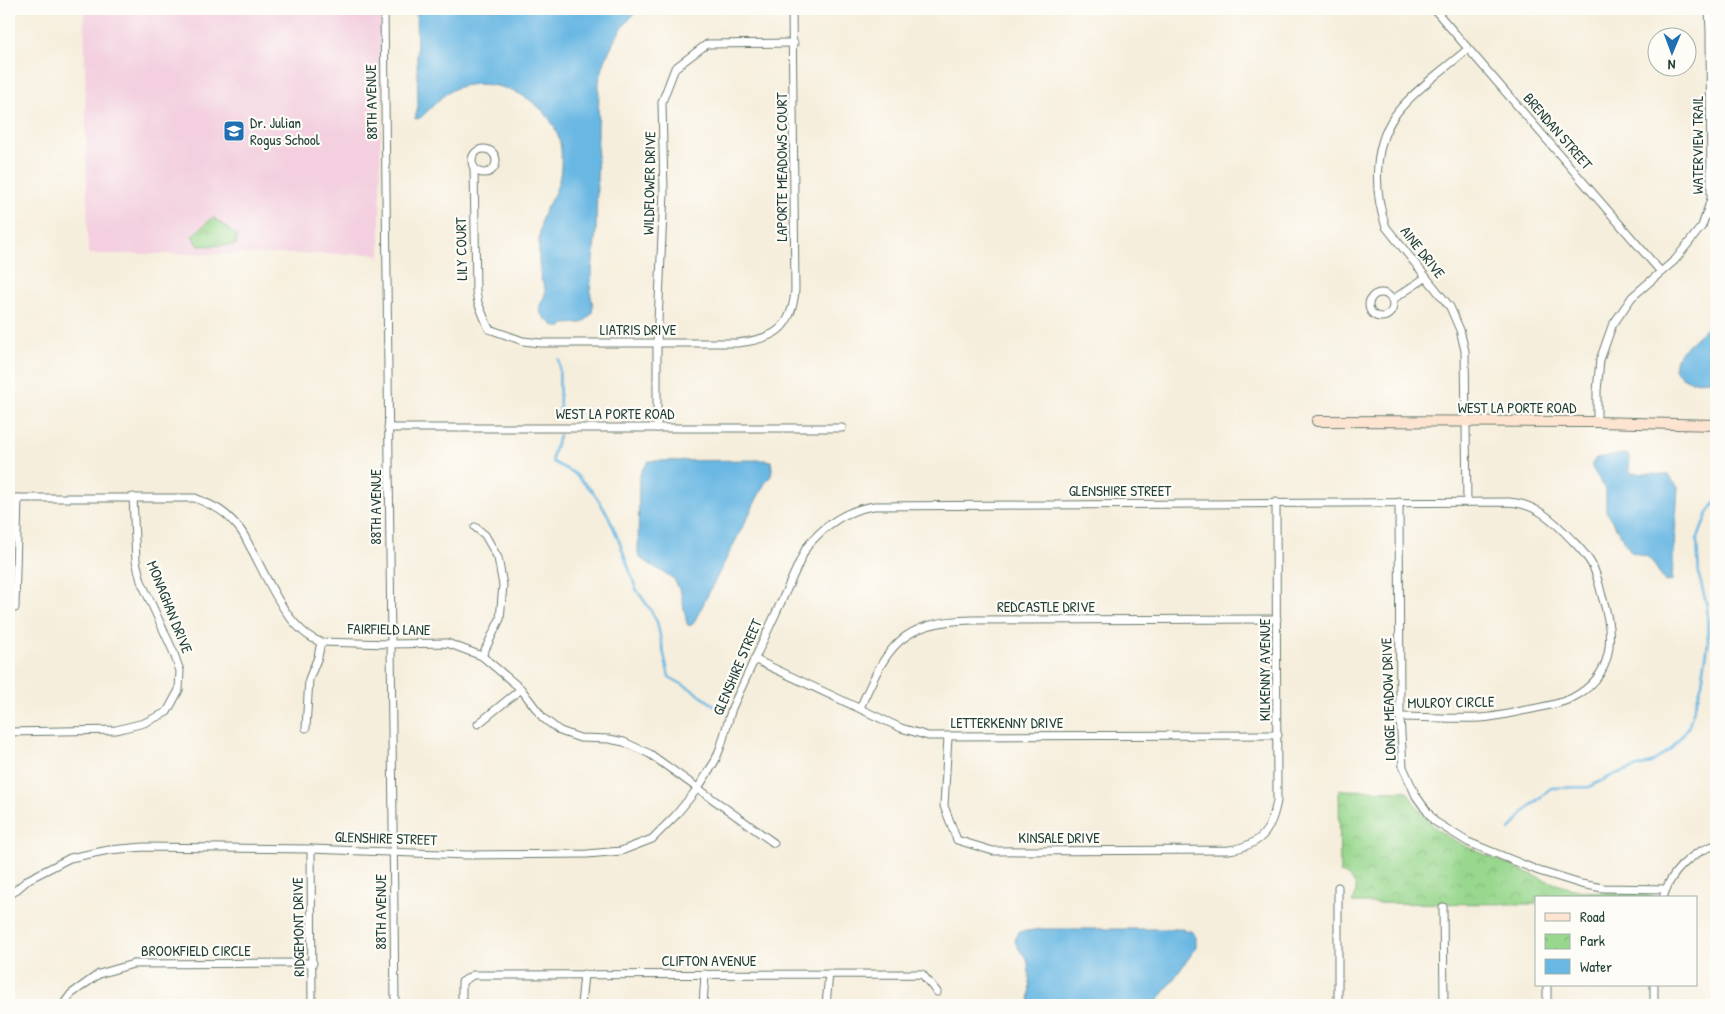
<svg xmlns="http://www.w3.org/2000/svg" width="1725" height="1014" viewBox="0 0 1725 1014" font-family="'Patrick Hand',sans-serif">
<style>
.built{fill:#f3cfdf}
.park{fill:url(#park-crowns);stroke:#5c8a60}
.water{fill:#69b7e3;stroke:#447a8c}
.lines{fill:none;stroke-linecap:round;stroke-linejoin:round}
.stream{stroke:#69b7e3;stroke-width:2.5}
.street-casing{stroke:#6a7b6f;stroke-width:9}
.secondary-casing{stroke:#6a7b6f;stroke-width:12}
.street{stroke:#fff;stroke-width:7}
.secondary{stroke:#fde4d1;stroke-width:10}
.labels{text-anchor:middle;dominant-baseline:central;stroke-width:4.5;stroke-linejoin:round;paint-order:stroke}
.street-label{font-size:15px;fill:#1f3d34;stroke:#fdfcf7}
.poi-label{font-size:15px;fill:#1f3d34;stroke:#fdfcf7;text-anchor:start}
</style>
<defs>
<pattern id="park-crowns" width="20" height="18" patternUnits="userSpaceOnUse" patternTransform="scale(1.25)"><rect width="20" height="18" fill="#98d78d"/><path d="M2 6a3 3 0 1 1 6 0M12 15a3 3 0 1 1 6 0" fill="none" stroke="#83b97a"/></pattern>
</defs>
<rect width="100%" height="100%" fill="#fdfcf7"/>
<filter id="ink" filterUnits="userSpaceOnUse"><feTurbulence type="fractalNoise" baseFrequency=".02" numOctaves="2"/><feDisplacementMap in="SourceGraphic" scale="10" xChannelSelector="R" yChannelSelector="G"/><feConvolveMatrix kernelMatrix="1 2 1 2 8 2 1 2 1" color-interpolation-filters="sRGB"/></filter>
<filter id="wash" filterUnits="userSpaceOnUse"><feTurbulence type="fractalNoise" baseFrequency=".0096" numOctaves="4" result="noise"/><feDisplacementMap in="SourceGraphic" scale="20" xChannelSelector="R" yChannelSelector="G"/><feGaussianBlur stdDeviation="1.12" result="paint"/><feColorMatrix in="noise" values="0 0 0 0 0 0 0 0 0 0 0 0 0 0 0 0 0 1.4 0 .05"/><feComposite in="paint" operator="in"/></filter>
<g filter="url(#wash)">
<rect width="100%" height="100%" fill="#f6eedc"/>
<path class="built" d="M84,9H381L380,258L377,254H88Z"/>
<g class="park">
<path d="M213,217L237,236L236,245L199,246L192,236Z"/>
<path d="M1339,790L1407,791C1416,807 1426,821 1441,832C1459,845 1480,852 1500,861C1527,872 1554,886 1583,891C1606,894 1629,892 1652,895L1656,898H1536V904L1352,903C1361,889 1354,877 1340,873Z"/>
</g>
<g class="water">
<path d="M416,9H639C617,30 607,51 599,81L596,231L590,291L593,305L592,313L588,318L582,323L564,324L562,327H555C551,321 543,320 540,311C538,302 547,298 545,289C545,286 542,282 541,279C538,264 538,233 542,218C545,208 552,200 556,190C561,178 562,162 561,149C556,103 501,75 459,87C443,92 432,108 420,118L415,119L418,106Z"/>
<path d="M1716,319V380L1690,381L1682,377L1674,369L1676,358L1678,357L1679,353Z"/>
<path d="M1623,454L1628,455C1631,460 1628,466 1630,473L1668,475L1678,487L1672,581L1665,582L1653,563L1648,557L1631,552L1606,511V490L1592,468V464L1596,458Z"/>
<path d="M763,460L771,461C773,471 772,476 765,483L693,624L689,626L687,624L681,593L674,579L640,558L638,553L639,477L642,470L649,461Z"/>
<path d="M1042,929H1181L1191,931L1196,937V948L1155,1005H1029C1030,997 1030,967 1027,960C1023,953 1016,948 1015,940L1019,932Z"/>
</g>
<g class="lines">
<g class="stream">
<path d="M559,359L560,412"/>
<path d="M559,435C558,445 550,454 553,462L574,473L593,492L608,515L620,543L636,589L650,609L657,622L669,677L691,689L715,706"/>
<path d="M1510,830L1524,812L1551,788L1589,787L1615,774L1651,763L1671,749L1688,728L1702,683L1708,644L1707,606L1699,576L1697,540L1707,515L1716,501"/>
</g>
</g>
</g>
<g filter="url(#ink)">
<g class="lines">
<g class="street-casing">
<g id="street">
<path d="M384,9L395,1005"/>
<path d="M1434,9L1661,272"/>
<circle cx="484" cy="161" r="12"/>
<path d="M474,167L476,291L478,303L489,329L523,341L541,343H737C773,339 792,330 795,290L792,9"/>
<circle cx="1381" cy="305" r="12"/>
<path d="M1392,300L1425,278"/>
<path d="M1597,422V391L1600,360L1612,326L1632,297L1675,260L1702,226L1711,199L1710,31L1709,9"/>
<path d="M388,428H842"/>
<path d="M657,428V343L664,192L662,102L675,68L707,44L794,43"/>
<path d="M9,498H195C216,507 224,510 239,528C245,535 248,544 253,552C268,580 289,632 321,642L390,644L447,643L482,656L521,689L543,718L560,731L580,738L609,739L624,742L650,754L774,843"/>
<path d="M1399,502L1400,717L1403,767L1416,796L1434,821L1468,842L1539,871L1581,884L1603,888L1666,889"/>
<path d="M1467,502L1465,351L1460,330L1450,307L1386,227C1373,189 1373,141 1399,110C1417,88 1447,67 1468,49"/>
<path d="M475,527L485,535L498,558L503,585L500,619L482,656"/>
<path d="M15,608L18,498"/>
<path d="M754,659L901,728L928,736L1278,735"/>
<path d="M860,708C887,647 900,621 973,620L1277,619"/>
<path d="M478,724L521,689"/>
<path d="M306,728L309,679L318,657L321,642"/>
<path d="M9,732L116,730L144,723L167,712L179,690L180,671L173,651L141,581L136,561L133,497"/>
<path d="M948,737L944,806L957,840L993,851L1229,850C1261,845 1271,832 1277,801L1276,502"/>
<path d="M311,849L312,1005"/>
<path d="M9,896L29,879L70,858L109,850L144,847L311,849L466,855L587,854L621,851L652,839L675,816L698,788L715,761L721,746L732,708L806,548C824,525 845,510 874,506L1509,502C1537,504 1554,521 1572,540C1579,547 1586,555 1591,563C1597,573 1599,585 1602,596C1615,636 1615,676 1572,698C1560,704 1546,706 1532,709C1515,712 1497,717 1480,718C1453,719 1426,717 1400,717"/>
<path d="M1663,898C1669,876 1682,862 1701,851C1706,849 1711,846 1716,845"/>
<path d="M1443,907L1444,1005"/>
<path d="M1547,985V1005"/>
<path d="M1654,985V1005"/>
<path d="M63,1005L71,994L99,974L133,964L313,963"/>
<path d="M462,1005V982L473,975L922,974L937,992"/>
<path d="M581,1005L584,974"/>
<path d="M703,1005L705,974"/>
<path d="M826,1005L829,974"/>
<path d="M1338,1005V887"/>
</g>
</g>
<g class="secondary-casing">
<path id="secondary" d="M1317,421L1597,422L1716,425"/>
</g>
<use href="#street" class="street"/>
<use href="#secondary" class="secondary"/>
</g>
</g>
<defs>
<g id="school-square" transform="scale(1.125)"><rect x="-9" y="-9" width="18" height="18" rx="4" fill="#1f6fb2" stroke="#fdfcf7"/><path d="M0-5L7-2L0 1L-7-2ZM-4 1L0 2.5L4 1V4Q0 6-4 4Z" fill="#fff"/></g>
</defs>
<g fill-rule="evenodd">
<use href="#school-square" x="234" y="131"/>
</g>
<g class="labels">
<g class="street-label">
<text transform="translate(371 102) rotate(-91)">88TH AVENUE</text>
<text transform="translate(1558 131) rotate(49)">BRENDAN STREET</text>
<text transform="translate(1697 145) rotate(-90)">WATERVIEW TRAIL</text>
<text transform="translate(781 167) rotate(-90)">LAPORTE MEADOWS COURT</text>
<text transform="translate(649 183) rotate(-89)">WILDFLOWER DRIVE</text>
<text transform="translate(461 249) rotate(-91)">LILY COURT</text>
<text transform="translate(1423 252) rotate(52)">AINE DRIVE</text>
<text x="638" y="329">LIATRIS DRIVE</text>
<text x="1517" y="407">WEST LA PORTE ROAD</text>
<text x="615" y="413">WEST LA PORTE ROAD</text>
<text x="1120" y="490">GLENSHIRE STREET</text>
<text transform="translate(375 507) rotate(-90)">88TH AVENUE</text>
<text x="1046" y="606">REDCASTLE DRIVE</text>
<text transform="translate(170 607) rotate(68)">MONAGHAN DRIVE</text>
<text transform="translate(389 629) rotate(1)">FAIRFIELD LANE</text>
<text transform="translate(737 667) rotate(-67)">GLENSHIRE STREET</text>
<text transform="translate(1264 670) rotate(-90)">KILKENNY AVENUE</text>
<text transform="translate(1388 699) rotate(-92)">LONGE MEADOW DRIVE</text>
<text transform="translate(1451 702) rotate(-1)">MULROY CIRCLE</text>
<text x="1007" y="722">LETTERKENNY DRIVE</text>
<text x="1059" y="837">KINSALE DRIVE</text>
<text transform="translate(386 838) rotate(2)">GLENSHIRE STREET</text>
<text transform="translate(380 912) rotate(-90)">88TH AVENUE</text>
<text transform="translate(298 927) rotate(-91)">RIDGEMONT DRIVE</text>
<text x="196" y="950">BROOKFIELD CIRCLE</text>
<text x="709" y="960">CLIFTON AVENUE</text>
</g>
<g class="poi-label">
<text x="250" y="122">Dr. Julian<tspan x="250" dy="17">Rogus School</tspan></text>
</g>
</g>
<rect width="1725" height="1014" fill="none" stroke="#fdfcf7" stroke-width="30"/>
<rect x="1535" y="896" width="162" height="90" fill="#fdfcf7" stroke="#a4b0a9"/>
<rect x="1545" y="913" width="25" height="8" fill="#fde4d1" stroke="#a4b0a9"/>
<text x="1580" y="922" font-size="15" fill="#1f3d34">Road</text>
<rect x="1545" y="934" width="25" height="15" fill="url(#park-crowns)" stroke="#a4b0a9"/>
<text x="1580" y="946" font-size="15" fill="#1f3d34">Park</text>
<rect x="1545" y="959" width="25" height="15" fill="#69b7e3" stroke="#a4b0a9"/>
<text x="1580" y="972" font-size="15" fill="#1f3d34">Water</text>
<g transform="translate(1672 52) rotate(181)"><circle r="24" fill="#fdfcf7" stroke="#a4b0a9"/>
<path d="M0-4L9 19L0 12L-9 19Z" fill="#1f6fb2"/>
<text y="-8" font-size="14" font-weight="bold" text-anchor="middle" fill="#1f3d34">N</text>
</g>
</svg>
